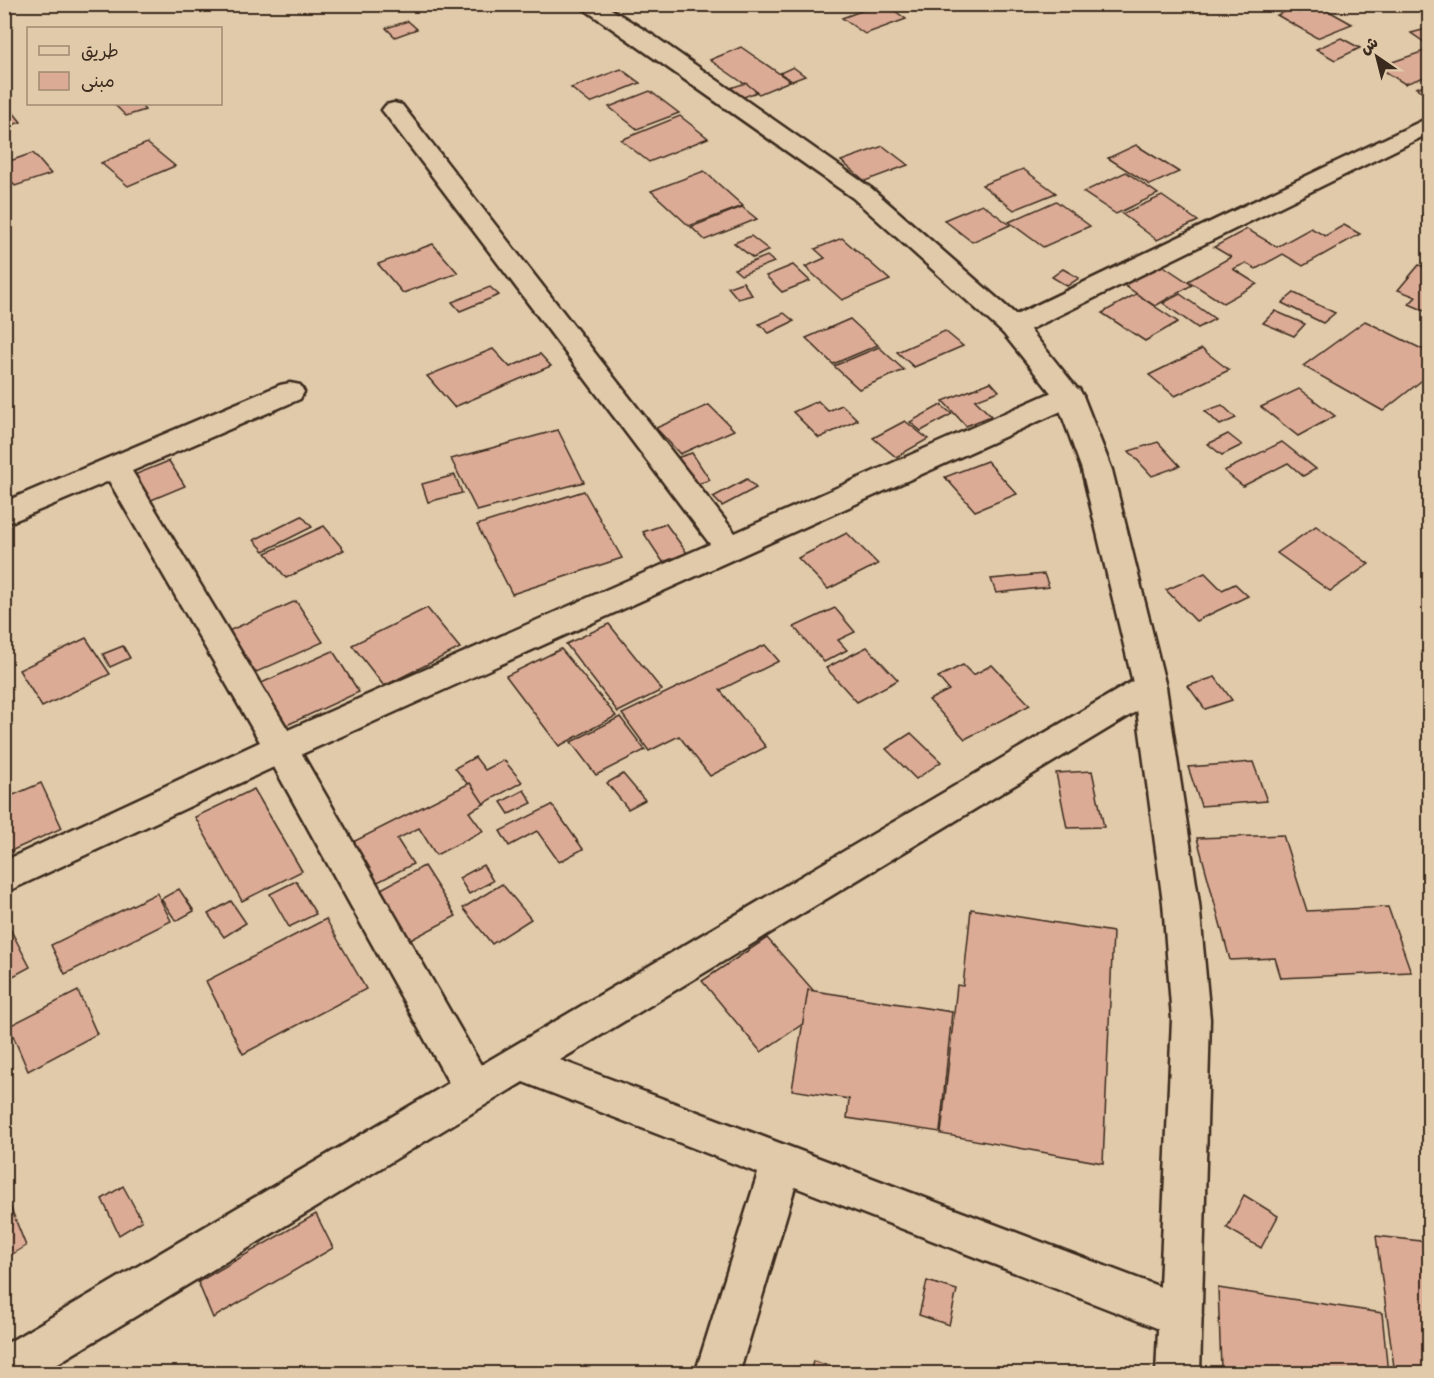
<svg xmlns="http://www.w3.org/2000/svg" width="1434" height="1378" viewBox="0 0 1434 1378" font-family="Caveat,'Playpen Sans Arabic',sans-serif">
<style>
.building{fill:#dbab95;stroke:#3b2a1e;stroke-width:1.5}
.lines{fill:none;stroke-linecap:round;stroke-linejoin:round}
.street-casing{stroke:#3b2a1e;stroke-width:5}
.secondary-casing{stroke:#3b2a1e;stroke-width:5}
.street{fill:#e1caaa;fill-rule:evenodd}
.secondary{fill:#e1caaa;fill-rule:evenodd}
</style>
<rect width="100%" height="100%" fill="#e1caaa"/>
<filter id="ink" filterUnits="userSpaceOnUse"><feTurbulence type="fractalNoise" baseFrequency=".0167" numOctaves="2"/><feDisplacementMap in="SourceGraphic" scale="12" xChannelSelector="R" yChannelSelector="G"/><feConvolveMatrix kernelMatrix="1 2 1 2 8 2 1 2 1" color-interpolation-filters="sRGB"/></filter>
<g filter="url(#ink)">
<g class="building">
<path d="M880,4H885L906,19L865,34L842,18Z"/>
<path d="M1318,5L1352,24L1317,38L1277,15L1292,9L1298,13Z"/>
<path d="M408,21L417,29L395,37L386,28Z"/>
<path d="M1430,28V46L1411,33Z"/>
<path d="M1341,38L1360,48L1335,60L1316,49Z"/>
<path d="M741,47L790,81L759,94L710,60Z"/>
<path d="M1430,49V75L1405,84L1378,67Z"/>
<path d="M793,67L805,76L792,81L780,73Z"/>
<path d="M621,69L640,83L590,103L571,88Z"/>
<path d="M746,83L757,92L741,98L730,88Z"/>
<path d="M1430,83V96L1416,88Z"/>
<path d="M650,91L679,113L637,129L609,107Z"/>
<path d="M120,104H140L145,110L126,116L115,105Z"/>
<path d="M12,111L21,122L4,128V114Z"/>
<path d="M680,116L708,138L649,162L621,140Z"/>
<path d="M147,143L175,166L128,186L101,163Z"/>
<path d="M1136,145L1179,172L1150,185L1108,158Z"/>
<path d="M883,146L908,165L865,181L841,161Z"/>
<path d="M33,153L51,174L15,186L4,173V163Z"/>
<path d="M1023,169L1056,193L1014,210L982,185Z"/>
<path d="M704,171L743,206L689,226L651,191Z"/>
<path d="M1126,172L1158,194L1116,214L1083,192Z"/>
<path d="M1162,196L1198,221L1157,240L1122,214Z"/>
<path d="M1056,201L1090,226L1043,247L1009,222Z"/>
<path d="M982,204L1010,225L972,242L944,220Z"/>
<path d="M742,207L757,219L705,240L691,227Z"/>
<path d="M1344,225L1360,234L1303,266L1283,254L1256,269L1246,263L1233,269L1257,284L1223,303L1188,281L1231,257L1214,247L1247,229L1277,247L1311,228L1325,236Z"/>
<path d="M751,236L769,250L753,258L734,243Z"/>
<path d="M842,238L890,280L842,300L805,267L825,258L815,249Z"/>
<path d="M433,244L458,273L403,293L378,264Z"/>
<path d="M767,256L774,262L741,275L734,269Z"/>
<path d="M793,265L810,281L782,292L766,276Z"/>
<path d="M1162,265L1192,285L1155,306L1124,285Z"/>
<path d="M1419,265L1430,269V313L1409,304L1416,297L1398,290Z"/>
<path d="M1063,269L1079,278L1067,286L1052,277Z"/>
<path d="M743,282L752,295L738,299L728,287Z"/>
<path d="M490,287L499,295L460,311L452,302Z"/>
<path d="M1294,293L1335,313L1323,323L1282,303Z"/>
<path d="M1136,294L1178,322L1145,341L1102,313Z"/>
<path d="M1180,294L1215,319L1198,328L1163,303Z"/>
<path d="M1275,311L1305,324L1294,336L1263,323Z"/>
<path d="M784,313L794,321L769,333L759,324Z"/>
<path d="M850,319L878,345L833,364L806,338Z"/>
<path d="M1365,321L1430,353V374L1383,411L1303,366Z"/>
<path d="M945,331L963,346L914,367L897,352Z"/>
<path d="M879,347L904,370L859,389L834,366Z"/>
<path d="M493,349L510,367L540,354L551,366L454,407L427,376Z"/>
<path d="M1202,349L1229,370L1175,396L1149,375Z"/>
<path d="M991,382L999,391L975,400L991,416L966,426L943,401Z"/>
<path d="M1299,389L1335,416L1298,436L1261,407Z"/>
<path d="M818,401L828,411L842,405L858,420L819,438L793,412Z"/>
<path d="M709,405L734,430L680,454L656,428Z"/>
<path d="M941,405L952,414L921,431L910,422Z"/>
<path d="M1222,405L1236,418L1220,425L1205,411Z"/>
<path d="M905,421L928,439L896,457L873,438Z"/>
<path d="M558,430L584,482L477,511L451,459Z"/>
<path d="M1228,434L1242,445L1222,455L1208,444Z"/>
<path d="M1158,442L1180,466L1152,476L1129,451Z"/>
<path d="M1282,442L1316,469L1303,476L1288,463L1243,486L1224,471Z"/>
<path d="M692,453L710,480L691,486L673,459Z"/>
<path d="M169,461L185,486L144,503L129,477Z"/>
<path d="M987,461L1017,494L975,511L945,477Z"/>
<path d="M455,475L462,493L428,502L422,484Z"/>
<path d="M747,479L756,488L722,506L713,497Z"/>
<path d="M584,491L622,558L512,594L477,525Z"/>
<path d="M302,516L312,527L264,551L254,540Z"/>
<path d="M666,524L687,553L663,562L643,532Z"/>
<path d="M324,526L344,550L286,578L266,553Z"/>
<path d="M1316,526L1369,564L1330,591L1277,553Z"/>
<path d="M847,533L878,564L828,589L798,558Z"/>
<path d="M1205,573L1222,590L1235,584L1248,596L1196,621L1166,590Z"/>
<path d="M1044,574L1049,587L996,593L991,579Z"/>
<path d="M296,601L323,642L243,678L217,636Z"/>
<path d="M427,608L460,648L384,686L352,645Z"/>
<path d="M835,608L855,632L838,640L847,650L824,662L794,627Z"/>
<path d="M609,624L662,690L618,712L566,644Z"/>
<path d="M86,638L110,674L42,707L19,670Z"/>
<path d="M765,645L779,661L720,690L766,747L710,776L679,736L649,751L622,714Z"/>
<path d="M123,646L130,658L110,667L103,654Z"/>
<path d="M867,647L898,680L857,702L826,668Z"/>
<path d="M561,649L616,716L559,746L506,676Z"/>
<path d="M333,651L359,692L276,730L250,688Z"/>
<path d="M963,665L973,675L992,665L1030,705L965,739L929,700L949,690L938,677Z"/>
<path d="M1215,677L1232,700L1205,709L1188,686Z"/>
<path d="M620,717L645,750L596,775L571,742Z"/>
<path d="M911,733L941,762L916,779L886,749Z"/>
<path d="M475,757L485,770L504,760L522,782L483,804L455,768Z"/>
<path d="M1253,762L1267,801L1201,806L1188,767Z"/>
<path d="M1092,771L1104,827L1067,828L1056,773Z"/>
<path d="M623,774L645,800L628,809L607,783Z"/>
<path d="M41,783L62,828L4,854V799Z"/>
<path d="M470,783L484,804L469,812L483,831L436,855L419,828L397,839L413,864L368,887L343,847Z"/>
<path d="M254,789L302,871L242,901L195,817Z"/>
<path d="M524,790L532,803L509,814L501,802Z"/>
<path d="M552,805L583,849L559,862L537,831L509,846L500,831Z"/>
<path d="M1283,835L1307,911L1388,907L1411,972L1281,978L1275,958L1230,960L1197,838Z"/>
<path d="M483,865L493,881L469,894L459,878Z"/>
<path d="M424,866L456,916L397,947L366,897Z"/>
<path d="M296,881L316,914L289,927L270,894Z"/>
<path d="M502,884L531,919L492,944L463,908Z"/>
<path d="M179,889L194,911L176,921L161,899Z"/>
<path d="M157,893L171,921L65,974L51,945Z"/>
<path d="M231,901L246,923L224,937L208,914Z"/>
<path d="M971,909L1113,932L1103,1163L941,1134L957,985L963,986Z"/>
<path d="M326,919L366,989L243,1054L206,981Z"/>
<path d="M7,923L30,967L4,981V924Z"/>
<path d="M767,938L828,1007L761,1052L702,981Z"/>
<path d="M808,990L952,1012L940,1132L847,1118L849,1099L792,1090Z"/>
<path d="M78,991L97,1034L28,1071L9,1026Z"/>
<path d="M123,1186L142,1221L119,1235L102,1199Z"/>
<path d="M4,1191L26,1246L4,1259Z"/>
<path d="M1244,1195L1278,1216L1261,1248L1227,1228Z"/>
<path d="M316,1214L333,1248L213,1318L198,1282Z"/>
<path d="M1376,1236L1430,1242V1374H1395Z"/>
<path d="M927,1281L957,1290L949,1325L919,1315Z"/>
<path d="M1218,1288L1382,1313L1388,1374H1257L1221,1368Z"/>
<path d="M813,1361L852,1373V1374H810Z"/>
</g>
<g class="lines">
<g class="street-casing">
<g id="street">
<path d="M394,103L402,105L735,533L1059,389L1069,387L1079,389L1083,396L1079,403L302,754L481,1065L1138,678L1150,674L1162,678L1166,687L1162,696L560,1060L1195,1300L1202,1315L1195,1330L1180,1337L795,1187L739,1374H695L758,1173L523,1082L40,1374H4V1345L449,1083L274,767L4,893V861L260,742L109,481L4,525V502L280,385L290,383L300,385L304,392L300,399L132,471L288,730L710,544L386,115L382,110L386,105Z"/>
<path d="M1430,117V133L1023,333L1013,336L1003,333L1000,327L1003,321Z"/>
</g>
</g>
<g class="secondary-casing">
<path id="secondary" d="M577,4H603L654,36L871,188L1023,321L1083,396L1112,470L1166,687L1199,903L1210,1019L1200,1374H1156L1172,1019L1163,903L1134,687L1082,470L1056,399L1003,333L853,198Z"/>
</g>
<use href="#street" class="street"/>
<use href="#secondary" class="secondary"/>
</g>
</g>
<rect width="1434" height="1378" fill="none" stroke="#e1caaa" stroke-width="24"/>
<rect x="12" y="12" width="1410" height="1354" fill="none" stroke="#3b2a1e" stroke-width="2" filter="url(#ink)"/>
<rect x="27" y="27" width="195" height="78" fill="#e1caaa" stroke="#9f8a72" stroke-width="1.5"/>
<rect x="39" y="46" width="30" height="9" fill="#e1caaa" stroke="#9f8a72" stroke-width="1.5"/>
<text x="81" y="57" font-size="18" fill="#3b2a1e">طريق</text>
<rect x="39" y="72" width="30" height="18" fill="#dbab95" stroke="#9f8a72" stroke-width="1.5"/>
<text x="81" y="87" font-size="18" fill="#3b2a1e">مبنى</text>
<g transform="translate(1377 57) rotate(325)" stroke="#e1caaa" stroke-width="4.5" paint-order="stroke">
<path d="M0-4.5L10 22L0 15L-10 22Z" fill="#3b2a1e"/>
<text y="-9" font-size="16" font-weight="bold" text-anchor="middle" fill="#3b2a1e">ش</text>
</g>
</svg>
